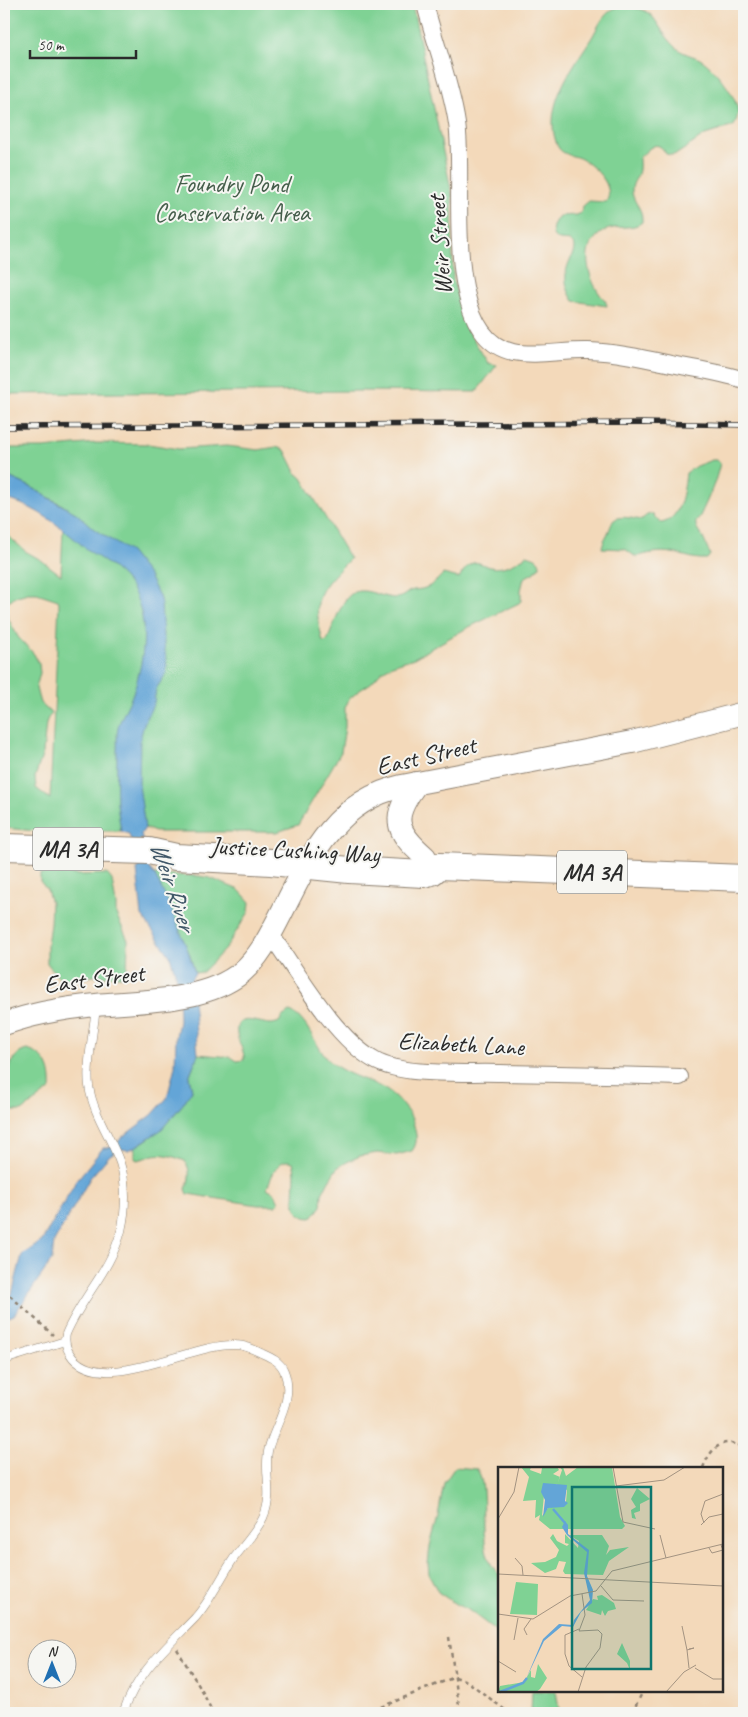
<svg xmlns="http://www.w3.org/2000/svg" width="748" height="1717" viewBox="0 0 748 1717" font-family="Caveat,sans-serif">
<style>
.green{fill:#7fd294;stroke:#557e60;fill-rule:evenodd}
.water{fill:#63a5d7;stroke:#476881}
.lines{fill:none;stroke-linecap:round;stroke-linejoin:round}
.lane-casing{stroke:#8f8272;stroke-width:9}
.street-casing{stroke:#8f8272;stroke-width:18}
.secondary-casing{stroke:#8f8272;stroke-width:24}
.primary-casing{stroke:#8f8272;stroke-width:28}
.path{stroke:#8f8272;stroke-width:2.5;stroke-dasharray:4 4;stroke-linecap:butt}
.lane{stroke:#fff;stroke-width:8}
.street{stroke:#fff;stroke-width:16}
.secondary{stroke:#fff;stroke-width:22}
.primary{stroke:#fff;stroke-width:26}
.rail-casing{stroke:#2b2b2b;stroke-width:5.5}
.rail{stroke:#f6f6f2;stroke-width:4;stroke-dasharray:11;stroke-linecap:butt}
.labels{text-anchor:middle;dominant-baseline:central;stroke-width:4;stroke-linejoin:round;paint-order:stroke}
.shield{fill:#f6f6f2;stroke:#686867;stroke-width:1}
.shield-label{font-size:24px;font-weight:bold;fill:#2b2b2b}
.park-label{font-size:25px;fill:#445d4a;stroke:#f6f6f2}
.street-label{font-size:25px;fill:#2b2b2b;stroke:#f6f6f2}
.water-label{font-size:26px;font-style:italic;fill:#3f5667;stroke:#f6f6f2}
.inset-river{fill:none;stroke:#63a5d7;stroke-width:2.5}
.inset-road{fill:none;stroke:#a39381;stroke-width:1}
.view{fill:#0f766e;fill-opacity:0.15;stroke:#0f766e;stroke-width:2.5}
.inset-edge{fill:none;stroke:#2b2b2b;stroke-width:2.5}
</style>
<rect width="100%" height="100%" fill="#f6f6f2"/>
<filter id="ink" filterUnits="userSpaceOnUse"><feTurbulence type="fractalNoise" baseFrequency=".02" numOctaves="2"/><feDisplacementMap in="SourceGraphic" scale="10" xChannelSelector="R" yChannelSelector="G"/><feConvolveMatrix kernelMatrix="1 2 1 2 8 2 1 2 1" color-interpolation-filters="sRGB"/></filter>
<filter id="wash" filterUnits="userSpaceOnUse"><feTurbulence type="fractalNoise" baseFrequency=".0096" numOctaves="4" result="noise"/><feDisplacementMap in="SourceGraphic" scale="20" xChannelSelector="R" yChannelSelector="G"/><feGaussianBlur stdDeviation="1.12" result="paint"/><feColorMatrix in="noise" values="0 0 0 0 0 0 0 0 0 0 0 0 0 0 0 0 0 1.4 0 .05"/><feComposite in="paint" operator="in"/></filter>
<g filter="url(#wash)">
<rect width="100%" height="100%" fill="#f3d9ba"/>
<g class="green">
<path d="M4,4H412L452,194L453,279L465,326L488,363L497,365L476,392L361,391L4,394Z"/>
<path d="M617,7C660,5 651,24 676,47C682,54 692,55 700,59C714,67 736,95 738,111C738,116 736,121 734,126L705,135L677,154L672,155L666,154C657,137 649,149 639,158C639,163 640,169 638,174C635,182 632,182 632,192C634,205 643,207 642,222C630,233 609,219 593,241C582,255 590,280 599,293C602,298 606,299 607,306L574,301C565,288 563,275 570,260C573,255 575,253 575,246L570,241C567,240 560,241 557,239C548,234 554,221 559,216L577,215L581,213L582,207L589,201L606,202C616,187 595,167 583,160C574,154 560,157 556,142C544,106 570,71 589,42C598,29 601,14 617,7Z"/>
<path d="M96,443L148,444L179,449L227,446L258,450L276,447L285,450L295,470V472L302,478L350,559C318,591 311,596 323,642L327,641C332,630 339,608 346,599C360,581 380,599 397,598C403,597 405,594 410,591C415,589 421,590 425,588C432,586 438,579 443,574L459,578C477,548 481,572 502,567C511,566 519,560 527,555C533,557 540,558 540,566L535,572L524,578L521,590V601L519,603L467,628L414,658L392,665L381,672L371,683L360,690L349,699L345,708V727L341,752L298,825L277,832H155L145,828L144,825L120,824L121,831H36L4,828V532L25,551L41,560L61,575L64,506L31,487L4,475V448H43ZM28,593H37L58,600L59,603L50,799L36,788L35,777L43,753L46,723L48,718L52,714L40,703L38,696L36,688L40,673L39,664L34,654L18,637L9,620L6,611L8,601L17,596Z"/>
<path d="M712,460H716L720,463C716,482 708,499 700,516C698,519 695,521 696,526C697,530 701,533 702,536C705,542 708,549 710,555L707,559C694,560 684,555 672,553C659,551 648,553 636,557L625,549L602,548C603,541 605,539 608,533C610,529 611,524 613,521C619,514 634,519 641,520L647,515L652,514L661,523C681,520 684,490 686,473L696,466Z"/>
<path d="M54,872L77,875L107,874L112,880L116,904V914L128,940L127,973L123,976H92L73,981L65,980L58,977L47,963V945L50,924L51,903L47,890L40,881V874Z"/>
<path d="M154,874L199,876L210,878L239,890L250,902L249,912L225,949L203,972L195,973L189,953Z"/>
<path d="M289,1012C307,1015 316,1051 332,1063C350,1078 375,1080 393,1095C397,1098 400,1102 403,1106C410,1114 413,1119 415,1130C417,1138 417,1144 412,1151L397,1155L377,1153L360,1156L347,1162L337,1168L328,1182L322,1194L321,1206L312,1218C283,1218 300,1182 293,1162C278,1156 272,1176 267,1188L275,1193L279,1202L276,1205H258L188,1194L186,1189C190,1178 191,1171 185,1161C175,1157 164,1153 153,1155C147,1157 143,1159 137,1160L135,1157V1147C160,1133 177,1114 192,1090L189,1077L198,1054L231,1057L237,1061L244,1060C245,1051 238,1043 237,1034C234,1011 260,1024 271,1024C273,1024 277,1023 279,1022L282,1017Z"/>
<path d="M27,1050C47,1055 52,1070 51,1089L22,1111H4C4,1092 4,1055 27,1050Z"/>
<path d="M455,1467L477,1469C479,1473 481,1478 482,1483C487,1509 477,1556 499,1574V1633L467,1609L457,1605L438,1592L429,1574L428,1564L430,1546L438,1516L444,1483Z"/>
<path d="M532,1691H556L559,1710L558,1713H531Z"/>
</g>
<path class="water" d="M4,475L31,487L56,502L76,513L94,529L130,552L149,576L159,596L161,603L163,636L167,666L166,674L156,689L154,703L145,721L140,739L139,785L145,828L141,834L148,867L154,874L169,903L189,953L195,973L191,979L198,1054L189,1077L192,1090L183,1104L161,1130L135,1147L128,1150L120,1149L110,1155L90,1178L54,1242L52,1260L14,1315L4,1319V1299L12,1294L22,1255L42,1241L76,1181L103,1148H108L117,1144L121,1138L152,1115L167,1098L175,1066L176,1036L179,1021L178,982L170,956L142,916L137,870L139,867L129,834L121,831C120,822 118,813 117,804C116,787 117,769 117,751C118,744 116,735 118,728C121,716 129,705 133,693C145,659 151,614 128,583C117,568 99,559 84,547C61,527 35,505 4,499Z"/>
</g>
<g filter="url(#ink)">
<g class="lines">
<g class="lane-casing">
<g id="lane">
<path d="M96,1007C94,1030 86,1063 89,1086C93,1114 111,1137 120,1163C127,1184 126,1210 121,1231C111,1270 81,1298 66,1334C64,1343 67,1351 73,1358C106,1395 193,1342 236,1345C245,1345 253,1349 261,1353C270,1357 280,1361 284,1371C295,1398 276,1423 269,1447C262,1472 275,1491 263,1518C256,1532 244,1545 234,1558C221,1577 211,1600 195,1618C166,1648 137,1672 123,1713"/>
<path d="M4,1360L65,1341"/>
</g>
</g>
<g class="street-casing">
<g id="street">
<path d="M425,4C435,44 451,83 457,124C466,179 439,337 513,352C537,357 564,350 588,351C616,352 643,358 671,364C695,369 720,372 744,380"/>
<path d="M271,935C298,973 334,1037 374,1060C403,1077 464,1072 498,1073C558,1074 619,1075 680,1077"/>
</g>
</g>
<g class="secondary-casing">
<g id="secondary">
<path d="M417,783C391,817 394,830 425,857"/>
<path d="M4,1024C34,1013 65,1008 96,1005C141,1001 206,1002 242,972C260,956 269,937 280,916C309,859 333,802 402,786L632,742L744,713"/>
</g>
</g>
<g class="primary-casing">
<path id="primary" d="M4,847L149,851L176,857L271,862L349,870L424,874L432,872L439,866L744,878"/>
</g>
<g class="path">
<path d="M4,1290L53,1335"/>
<path d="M703,1468C710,1449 723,1435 744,1448"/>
<path d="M449,1637L460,1713"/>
<path d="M177,1649L202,1691L213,1713"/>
<path d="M366,1713L455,1677L467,1681L509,1713"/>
<path d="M632,1713L643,1691"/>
</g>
<use href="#lane" class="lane"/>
<use href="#street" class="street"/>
<use href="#secondary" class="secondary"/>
<use href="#primary" class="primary"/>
<g class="rail-casing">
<path id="rail" d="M4,427L644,423L744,425"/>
</g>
<use href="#rail" class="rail"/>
</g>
</g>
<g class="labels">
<g class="shield">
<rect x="33" y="827.5" width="70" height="43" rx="4"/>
<rect x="557" y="850.5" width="70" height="43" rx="4"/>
</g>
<g class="shield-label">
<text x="68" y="849">MA 3A</text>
<text x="592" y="872">MA 3A</text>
</g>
<g class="park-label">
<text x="232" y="184">Foundry Pond<tspan x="232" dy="29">Conservation Area</tspan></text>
</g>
<g class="street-label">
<text transform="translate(440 245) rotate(-94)">Weir Street</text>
<text transform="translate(426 756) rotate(-13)">East Street</text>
<text transform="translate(295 850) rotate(3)">Justice Cushing Way</text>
<text transform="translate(94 979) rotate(-7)">East Street</text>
<text transform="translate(461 1044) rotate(3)">Elizabeth Lane</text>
</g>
<g class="water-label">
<text transform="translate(173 886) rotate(71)">Weir River</text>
</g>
</g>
<g transform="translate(498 1467)">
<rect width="225" height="225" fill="#f3d9ba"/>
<path d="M23,0H33L32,3L43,7L44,1L59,0L61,3L55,7L62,10L60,15L64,3L62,0H65L68,9L80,0H114L122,50L127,59L124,62H70L66,55V62H52L41,53L42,48L37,51L38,33L25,34L31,10ZM58,17L69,23L68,35L50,41L44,49L46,28ZM139,21L152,32L142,37V44L136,46L138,52L134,51L133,43L138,40L133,32ZM55,67L59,74L69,79L71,77L67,76V67L80,81L81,74L71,68H104L111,79L108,88L112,83L131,80L111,94L105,108L67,107L65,104L68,95L61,94L58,102L47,106L33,96L47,95L58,90L61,83L52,71ZM18,115L40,117L39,148L12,147ZM104,128L116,136L118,142L110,144L107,149L104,143L103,148L88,143L95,132L100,133L99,129ZM124,176L132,194V203L129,196L119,187ZM40,197L49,211L42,222L38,225H0L2,219L26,215L33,203V210L37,211Z" fill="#7fd294" fill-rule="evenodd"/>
<path d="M45,16L69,18L67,34L70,36L66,40L50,41L45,50L47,33L43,25ZM67,54L70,58V67L91,83L89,109L95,123L94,136L83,145L75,160L64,159L46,174L28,212L45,172L61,157L75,158L76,153L92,133L86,106L89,85L69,68L64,60Z" fill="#63a5d7"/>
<path class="inset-river" d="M55,42L67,56M2,225L25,216L29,211"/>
<path class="inset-road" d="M115,0L125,55L157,62M118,19L166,13L187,0M0,52L16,25L21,0M206,56L203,47L207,34L225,27M203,58L211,50L225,47M162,68L168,91M211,81L214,86L225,83L223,78M17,91L24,99L25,108M0,107L225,119M103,119L115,133L146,134M0,147L35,152L72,129L98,124L114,104L225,77M184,159L189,183M81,162L67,168V187L71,199L84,210M29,168L26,162L33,152M16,173L20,151M0,194L18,205M191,201L189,183L196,181L191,182M197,201L215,212H225M80,225L88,200L102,181L104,167L100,163L81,164L87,148L84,127M168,225L186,205L198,198"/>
<path class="view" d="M74,20H153V202H74Z"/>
<rect width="225" height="225" class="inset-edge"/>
</g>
<rect width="748" height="1717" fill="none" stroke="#f6f6f2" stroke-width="20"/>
<g transform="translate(52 1664)"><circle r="24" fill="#f6f6f2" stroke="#a5a5a2"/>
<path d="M0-4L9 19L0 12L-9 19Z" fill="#1f6fb2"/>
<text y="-8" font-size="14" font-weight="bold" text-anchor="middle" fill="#2b2b2b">N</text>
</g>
<path d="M30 50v8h106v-8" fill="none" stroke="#2b2b2b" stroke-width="2.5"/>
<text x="38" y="50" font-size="15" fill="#2b2b2b" stroke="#f6f6f2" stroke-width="4" paint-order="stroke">50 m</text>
</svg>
